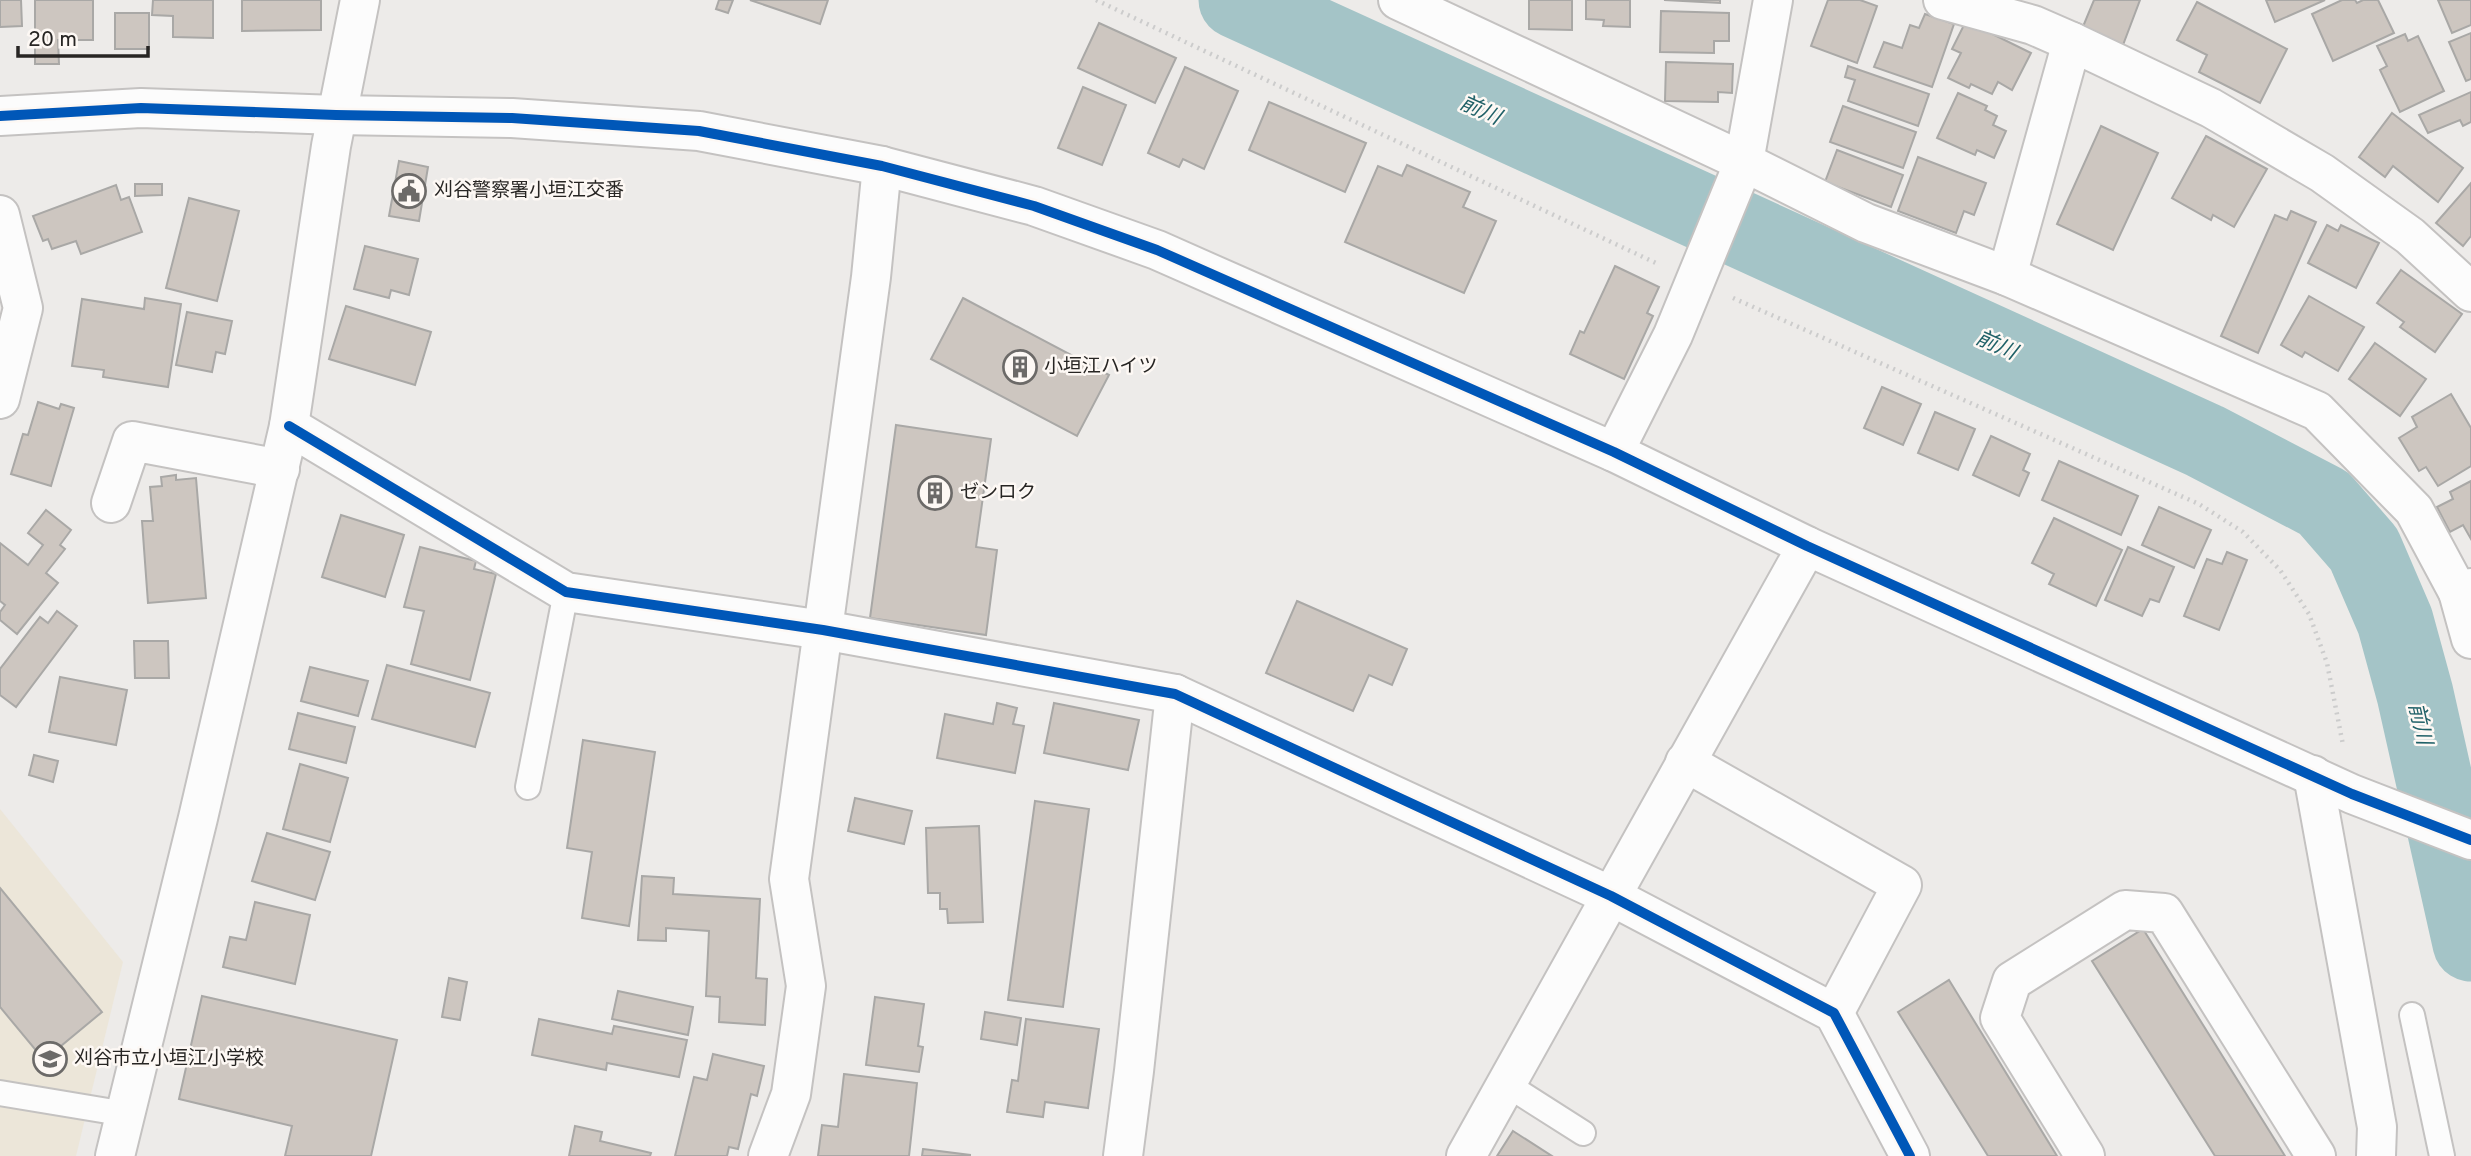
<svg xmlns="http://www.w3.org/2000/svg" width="2471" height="1156" viewBox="0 0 2471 1156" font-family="Overpass,'Noto Sans JP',sans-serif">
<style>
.education{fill:#ece6d9}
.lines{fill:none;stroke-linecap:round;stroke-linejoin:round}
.river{stroke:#a4c4c7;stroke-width:77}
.building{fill:#cdc6c0;stroke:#a9a8a6;stroke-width:2}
.lane-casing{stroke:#c4c2c1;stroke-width:28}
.street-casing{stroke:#c4c2c1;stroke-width:42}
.secondary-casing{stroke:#c4c2c1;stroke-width:42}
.path{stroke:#ccc;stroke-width:4.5;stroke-dasharray:2 5;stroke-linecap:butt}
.lane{stroke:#fcfcfc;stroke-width:24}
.street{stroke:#fcfcfc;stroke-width:38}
.secondary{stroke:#fcfcfc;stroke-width:38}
.cycleway-casing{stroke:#fdf8f4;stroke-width:15}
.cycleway{stroke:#0057b8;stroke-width:10}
.labels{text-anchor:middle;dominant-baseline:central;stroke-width:5;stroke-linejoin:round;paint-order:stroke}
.poi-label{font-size:19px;fill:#272523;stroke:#fdf8f4;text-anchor:start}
.water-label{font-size:21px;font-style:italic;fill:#206168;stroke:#fdf8f4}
</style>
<rect width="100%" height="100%" fill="#edebe9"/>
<path class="education" d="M0,809L123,962L76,1156H0Z"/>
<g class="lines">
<path class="river" d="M1237,0L2205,441L2324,503L2364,549L2395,621L2415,694L2471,943"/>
</g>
<g class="building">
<path d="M0,0H21L22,26L0,27Z"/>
<path d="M35,0H93V40H58L59,64H35Z"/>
<path d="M153,0H213V38L173,37V16L152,15Z"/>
<path d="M242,0H321V30L242,31Z"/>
<path d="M719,0H733L728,13L716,9Z"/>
<path d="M750,0H828L820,24Z"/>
<path d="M1529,0H1572V30L1529,29Z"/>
<path d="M1586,0H1630V27L1603,26L1604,20L1586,19Z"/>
<path d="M1664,0H1720V3Z"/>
<path d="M1828,0H1860L1877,6L1857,63L1811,46Z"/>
<path d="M2094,0H2140L2123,45L2082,29Z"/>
<path d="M2266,0H2325L2275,22Z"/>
<path d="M2342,0H2355L2357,3L2363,0H2378L2394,33L2333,61L2312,14Z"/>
<path d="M2438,0H2471V25L2452,33Z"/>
<path d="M2197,2L2287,49L2260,103L2199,72L2207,55L2177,40Z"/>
<path d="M1661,11L1729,13V41H1714V53L1660,52Z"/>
<rect x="115" y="13" width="34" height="36"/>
<path d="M1925,14L1954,24L1932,87L1874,67L1884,42L1902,48L1910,25L1919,28Z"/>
<path d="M1966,21L2031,53L2012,90L1998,82L1992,94L1971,84L1969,88L1948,78L1961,53L1952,49Z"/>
<path d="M1099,23L1176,58L1155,103L1078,68Z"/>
<path d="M2471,33V79L2466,81L2449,42Z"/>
<path d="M2405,34L2408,41L2418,36L2444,91L2400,112L2380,70L2387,66L2377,46Z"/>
<path d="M1666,62L1733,64L1732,93L1718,92V102L1665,101Z"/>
<path d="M1848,66L1929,94L1918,126L1848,101L1855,80L1845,77Z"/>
<path d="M1185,67L1238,91L1204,169L1183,159L1179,167L1148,153Z"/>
<path d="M1083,87L1126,105L1102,165L1058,148Z"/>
<path d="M2471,92V122L2463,126L2460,120L2428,133L2419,115Z"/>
<path d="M1958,93L1987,106L1985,110L1997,116L1993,125L2006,131L1994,158L1977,150L1975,155L1937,138Z"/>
<path d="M1269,102L1366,143L1345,192L1249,150Z"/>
<path d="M1843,106L1916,132L1903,168L1830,142Z"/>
<path d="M2392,113L2463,168L2438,202L2393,166L2385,177L2359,157Z"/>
<path d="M2101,126L2158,153L2113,250L2057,224Z"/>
<path d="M2206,136L2267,169L2234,227L2213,215L2211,220L2172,198Z"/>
<path d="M1837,150L1903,175L1891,207L1825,182Z"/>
<path d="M1918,157L1986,183L1974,215L1964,211L1956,233L1898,211Z"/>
<path d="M399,161L428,167L419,221L389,216Z"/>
<path d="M1407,165L1470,192L1463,207L1496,221L1464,293L1345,242L1378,166L1402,176Z"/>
<path d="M2471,183V236L2463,246L2436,223Z"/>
<path d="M135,184H162V195L135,196Z"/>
<path d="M116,185L121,200L129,197L142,232L81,254L76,241L52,249L48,239L43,241L33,216Z"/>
<path d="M189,198L239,211L217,301L166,288Z"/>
<path d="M2291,211L2316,222L2258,353L2221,336L2275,215L2287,220Z"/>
<path d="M2327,225L2338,231L2341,225L2379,243L2356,288L2308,263Z"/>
<path d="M365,246L418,259L409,295L391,290L389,298L354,289Z"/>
<path d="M1615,266L1659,287L1647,313L1653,316L1624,379L1570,354L1580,331L1584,333Z"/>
<path d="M2401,270L2462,314L2435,352L2400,327L2404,322L2377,303Z"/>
<path d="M2309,296L2364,327L2338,371L2305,352L2302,357L2281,345Z"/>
<path d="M145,298L181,304L168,387L103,377L104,370L72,366L82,299L144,309Z"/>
<path d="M963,298L1109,375L1077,436L931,359Z"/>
<path d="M346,306L431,332L415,385L329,359Z"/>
<path d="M187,312L232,321L225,354L216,352L212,372L176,365Z"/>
<path d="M2375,343L2426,379L2400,416L2349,379Z"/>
<path d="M1882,387L1921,404L1903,445L1864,428Z"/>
<path d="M2451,394L2471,428V466L2438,486L2426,467L2419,471L2399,438L2417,427L2412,417Z"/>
<path d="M38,402L59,409L61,404L74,408L51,486L11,474L23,434L28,435Z"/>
<path d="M1935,412L1975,429L1958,470L1918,453Z"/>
<path d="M896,425L991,439L976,547L997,550L986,635L870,618Z"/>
<path d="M1991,436L2030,454L2023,470L2029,473L2019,496L1973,475Z"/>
<path d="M2059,461L2138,496L2121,535L2042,500Z"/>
<path d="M176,475V480L196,478L206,598L148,603L142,521H153L150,487L162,486L161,477Z"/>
<path d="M2471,481V539L2463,525L2450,532L2437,507L2453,499L2450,492Z"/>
<path d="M2159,507L2211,530L2194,568L2142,545Z"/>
<path d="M46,510L71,530L60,545L65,549L46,573L58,583L17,634L0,620V612L5,605L0,601V543L28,565L43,545L28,533Z"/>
<path d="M341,515L404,535L385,597L322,577Z"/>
<path d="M2054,518L2122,550L2096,606L2049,584L2054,574L2032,563Z"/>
<path d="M420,547L476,561L474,569L496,574L470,680L411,664L424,611L404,607Z"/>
<path d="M2128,547L2174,567L2159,602L2150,599L2142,616L2105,600Z"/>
<path d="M2227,552L2247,560L2219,630L2184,616L2207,559L2222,564Z"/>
<path d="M1297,601L1407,649L1392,685L1369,675L1353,711L1266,673Z"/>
<path d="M57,611L77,626L16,707L0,695V669L40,617L48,623Z"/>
<path d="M134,641H168L169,678H135Z"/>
<path d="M387,665L490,693L475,747L372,719Z"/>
<path d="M310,667L368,681L358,716L301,701Z"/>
<path d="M60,677L127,690L116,745L49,732Z"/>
<path d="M997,703L1017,708L1013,724L1024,726L1015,773L937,758L945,714L993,724Z"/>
<path d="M1054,703L1139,720L1128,770L1044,753Z"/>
<path d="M298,713L355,727L346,763L289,749Z"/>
<path d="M583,740L655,752L629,926L582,918L592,852L567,848Z"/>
<path d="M34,755L58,761L53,782L29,775Z"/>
<path d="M300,764L348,778L330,842L283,829Z"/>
<path d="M855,798L912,811L904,844L848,831Z"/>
<path d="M1035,801L1089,809L1063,1007L1008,1000Z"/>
<path d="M979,826L983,922L948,923L947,909H940V893H928L926,828Z"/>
<path d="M267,833L330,852L315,900L252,881Z"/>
<path d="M642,876L674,878L673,894L760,899L756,978L767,979L765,1025L719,1022L720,997L706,996L709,931L666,928V941L638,940Z"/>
<path d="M0,888L102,1012L44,1060L0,1007Z"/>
<path d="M255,902L310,915L295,984L223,967L230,937L246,940Z"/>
<path d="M2143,929L2285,1156H2215L2092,961Z"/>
<path d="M449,978L467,982L460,1020L442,1017Z"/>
<path d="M1949,980L2057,1156H1988L1898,1012Z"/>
<path d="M618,991L693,1007L688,1035L612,1019Z"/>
<path d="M202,996L397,1040L371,1156H285L292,1126L179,1099Z"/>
<path d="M875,997L924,1004L918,1046L923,1047L919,1072L866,1065Z"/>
<path d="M985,1012L1021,1018L1017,1045L981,1039Z"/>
<path d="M539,1019L612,1034L614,1026L687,1040L679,1077L607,1063L606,1070L532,1055Z"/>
<path d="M1026,1019L1099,1029L1088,1108L1045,1102L1043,1117L1007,1112L1012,1080L1018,1081Z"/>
<path d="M713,1054L764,1066L757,1096L751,1094L738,1149L729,1147L727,1156H675L694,1077L707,1080Z"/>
<path d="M844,1074L917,1083L909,1156H818L822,1125L838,1127Z"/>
<path d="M575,1126L602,1132L600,1141L651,1153L650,1156H569Z"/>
<path d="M1513,1131L1552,1156H1497Z"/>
<path d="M923,1149L970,1155V1156H922Z"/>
</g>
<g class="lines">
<g class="lane-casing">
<g id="lane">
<path d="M528,787L566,592"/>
<path d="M2412,1015L2442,1156"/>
<path d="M1506,1084L1583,1133"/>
<path d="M0,1093L126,1114"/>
</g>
</g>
<g class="street-casing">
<g id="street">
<path d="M1398,0L1744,162L1866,223L2007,276"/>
<path d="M1943,0L2033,25L2072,42"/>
<path d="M0,116L141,108L336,115L512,118L699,131L882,166L1034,206L1157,250L1614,452L1807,546L2352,794L2471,840"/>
<path d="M0,215L23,308L0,399"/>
<path d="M2471,292L2410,236L2322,173L2211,108L2072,42L2007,276L2317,411L2414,510L2458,592L2471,588"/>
<path d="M289,426L566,592L823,630L1175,694L1611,896L1834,1013L1910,1156"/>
<path d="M1614,452L1673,335L1744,162L1773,0"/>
<path d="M111,503L132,441L280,469"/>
<path d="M2458,592L2471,639"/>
<path d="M1685,762L1902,885L1834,1013"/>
<path d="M2313,775L2377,1127L2376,1156"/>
<path d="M115,1156L198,818L289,426L331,146L360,0"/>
<path d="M1123,1156L1134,1071L1175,694"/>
<path d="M1466,1156L1807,546"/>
<path d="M2085,1156L2000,1018L2012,981L2125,910L2164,913L2316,1156"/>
</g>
</g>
<g class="secondary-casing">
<path id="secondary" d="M768,1156L791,1094L806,986L789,879L871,277L882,166"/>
</g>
<g class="path">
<path d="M1096,0L1658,264"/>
<path d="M1733,298L2199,504L2243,532L2280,570L2309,614L2327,663L2343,745"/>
</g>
<use href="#lane" class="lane"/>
<use href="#street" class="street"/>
<use href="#secondary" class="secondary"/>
<g class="cycleway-casing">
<g id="cycleway">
<path d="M0,116L141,108L336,115L512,118L699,131L882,166L1034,206L1157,250L1614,452L1807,546L2352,794L2471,840"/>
<path d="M289,426L566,592L823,630L1175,694L1611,896L1834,1013L1910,1156"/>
</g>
</g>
<use href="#cycleway" class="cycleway"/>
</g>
<defs>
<g id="civic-ring" transform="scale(1.75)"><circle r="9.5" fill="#fdf8f4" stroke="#6c6a68" stroke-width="1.5"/><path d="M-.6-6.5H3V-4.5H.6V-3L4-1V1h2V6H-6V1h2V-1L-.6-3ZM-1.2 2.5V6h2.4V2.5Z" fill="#6c6a68"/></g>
<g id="building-ring" transform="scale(1.75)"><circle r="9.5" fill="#fdf8f4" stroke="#6c6a68" stroke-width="1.5"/><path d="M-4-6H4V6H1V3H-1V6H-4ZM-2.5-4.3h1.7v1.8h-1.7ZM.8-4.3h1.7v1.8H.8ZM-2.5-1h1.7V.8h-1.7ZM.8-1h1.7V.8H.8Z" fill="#6c6a68"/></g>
<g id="school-ring" transform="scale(1.75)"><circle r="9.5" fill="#fdf8f4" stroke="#6c6a68" stroke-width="1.5"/><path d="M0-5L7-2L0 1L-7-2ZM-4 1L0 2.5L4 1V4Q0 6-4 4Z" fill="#6c6a68"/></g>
</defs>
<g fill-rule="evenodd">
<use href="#civic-ring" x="409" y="191"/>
<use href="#building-ring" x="1020" y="367"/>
<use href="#building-ring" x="935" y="493"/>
<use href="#school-ring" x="50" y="1059"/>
</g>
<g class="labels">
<g class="poi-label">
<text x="434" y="191">刈谷警察署小垣江交番</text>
<text x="1044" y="367">小垣江ハイツ</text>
<text x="960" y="493">ゼンロク</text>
<text x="74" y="1059">刈谷市立小垣江小学校</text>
</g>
<g class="water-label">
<text transform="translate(1480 111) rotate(24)">前川</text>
<text transform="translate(1996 346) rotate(24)">前川</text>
<text transform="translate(2419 724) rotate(77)">前川</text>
</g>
</g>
<path d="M18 46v10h130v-10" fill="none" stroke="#272523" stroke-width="3.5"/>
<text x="28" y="46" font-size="21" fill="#272523" stroke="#fdf8f4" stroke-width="5" paint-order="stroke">20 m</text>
</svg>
